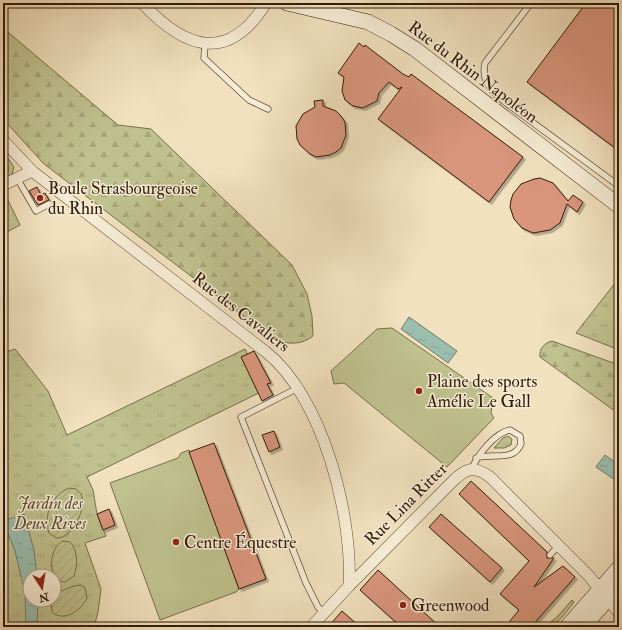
<svg xmlns="http://www.w3.org/2000/svg" width="622" height="630" viewBox="0 0 622 630" font-family="'IM FELL Double Pica',serif">
<style>
.grass{fill:url(#grass-tufts);stroke:#796e4c;fill-rule:evenodd}
.forest{fill:url(#forest-firs);stroke:#796e4c}
.garden{fill:url(#garden-furrows);stroke:#796e4c}
.pitch{fill:#bfc18e;stroke:#796e4c}
.water{fill:url(#water-ripples);stroke:#717d6c}
.building{fill:#d9967d;stroke:#331b0a;filter:url(#shadow)}
.lines{fill:none;stroke-linecap:round;stroke-linejoin:round}
.service-casing{stroke:#624c37;stroke-width:7}
.minor-casing{stroke:#624c37;stroke-width:12}
.secondary-casing{stroke:#331b0a;stroke-width:16}
.service{stroke:#f6ecd5;stroke-width:5.5}
.minor{stroke:#f6ecd5;stroke-width:11}
.secondary{stroke:#f6ecd5;stroke-width:15}
.poi-dot{fill:#8f2418;stroke:#f6ecd5;stroke-width:1.5}
.labels{text-anchor:middle;dominant-baseline:central;stroke-width:3;stroke-linejoin:round;paint-order:stroke}
.street-label{font-size:17px;fill:#331b0a;stroke:#f6ecd5}
.poi-label{font-size:17px;fill:#331b0a;stroke:#f6ecd5;text-anchor:start}
.park-label{font-size:17px;font-style:italic;fill:#5d4d32;stroke:#f6ecd5}
</style>
<defs>
<pattern id="grass-tufts" width="24" height="20" patternUnits="userSpaceOnUse"><rect width="24" height="20" fill="#bfc18e"/><path d="M3 7l-1-3M5 7V3M7 7l1-3M15 17l-1-3M17 17v-4M19 17l1-3" fill="none" stroke="#a5a579"/></pattern>
<pattern id="forest-firs" width="22" height="20" patternUnits="userSpaceOnUse"><rect width="22" height="20" fill="#bfc18e"/><path d="M5 1l3.5 6h-7zM16 11l3.5 6h-7z" fill="#a5a579"/></pattern>
<pattern id="garden-furrows" width="10" height="10" patternUnits="userSpaceOnUse"><rect width="10" height="10" fill="#bfc18e"/><path d="M-1 1l2-2M0 10L10 0M9 11l2-2" fill="none" stroke="#a5a579"/></pattern>
<pattern id="water-ripples" width="26" height="14" patternUnits="userSpaceOnUse"><rect width="26" height="14" fill="#9bbeae"/><path d="M2 4q2-2 4 0t4 0M15 11q2-2 4 0t4 0" fill="none" stroke="#86a394"/></pattern>
<filter id="shadow"><feDropShadow dx="2.5" dy="2.5" stdDeviation="0" flood-color="#0004"/></filter>
</defs>
<rect width="100%" height="100%" fill="#f1e1be"/>
<filter id="stains"><feTurbulence type="fractalNoise" baseFrequency=".005" numOctaves="4"/><feColorMatrix values="0 0 0 0 .2 0 0 0 0 .09 0 0 0 0 .02 0 0 0 .5 -.17"/></filter>
<radialGradient id="worn" r=".72"><stop offset=".6" stop-color="#630" stop-opacity="0"/><stop offset="1" stop-color="#630" stop-opacity=".3"/></radialGradient>
<g class="grass">
<path d="M3,151L14,167L12,174L3,180V175L8,171V167L3,158Z"/>
<path d="M619,278V350L576,333Z"/>
<path d="M15,349L48,391L67,435L245,349L265,390L87,477L93,490L97,514L106,536L85,543L101,589L98,612L94,627H3V353ZM30,576H54V600H30Z"/>
<path d="M508,436L512,439L511,445L504,448H494L503,438Z"/>
<path d="M572,600L574,602C567,611 557,627 544,627L557,617Z"/>
</g>
<g class="forest">
<path d="M3,28L118,125L151,129L292,265L307,294L312,316L313,336C301,345 291,344 276,341L44,164L3,119Z"/>
<path d="M552,341L619,365V414L540,357C539,349 544,343 552,341Z"/>
</g>
<g class="garden">
<path d="M69,488L76,489L81,494C87,508 73,539 56,538L49,533C43,515 52,495 69,488Z"/>
<path d="M63,541L70,542C78,550 78,565 74,576L65,582C47,580 48,548 63,541Z"/>
<path d="M81,585L85,588L87,598C81,610 65,623 52,612L51,600H54L56,593L74,586Z"/>
</g>
<g class="pitch">
<path d="M4,192L20,225L3,234V193Z"/>
<path d="M392,328L493,398L491,413L494,418L447,467L344,383L334,384L331,371L377,329Z"/>
<path d="M189,450L239,589L236,592L160,620L110,483L178,458L181,453Z"/>
</g>
<g class="water">
<path d="M409,317L457,351L448,363L401,329Z"/>
<path d="M605,455L619,465L618,482L596,467Z"/>
<path d="M24,514L34,550L37,576H30V600H38L37,627H26L25,593L15,551L3,521Z"/>
</g>
<g class="building">
<path d="M586,3H619V151L527,82Z"/>
<path d="M359,43L364,47L365,45L403,74L409,77L411,74L523,157L489,202L378,119L402,87L398,89L389,82L379,93L377,101L363,108L353,106L345,100L342,91L344,77L338,73Z"/>
<path d="M323,100V106L336,111L341,116L345,122L346,135L341,148L336,152L330,155L316,157L310,154L300,145L297,139L296,126L303,114L315,107L314,101Z"/>
<path d="M540,178L553,183L568,201L573,195L583,202L577,212L567,204L560,223L550,230L533,233L522,228L514,219L510,207L511,200L513,194L521,184L534,179Z"/>
<path d="M37,187L41,195L45,193L49,200L38,205L29,191Z"/>
<path d="M254,351L271,383L267,384L273,395L262,401L241,357Z"/>
<path d="M274,431L280,447L269,452L262,435Z"/>
<path d="M214,443L266,579L239,589L189,452Z"/>
<path d="M471,481L547,552V558H554L534,587L563,566L575,577L531,627H505L519,610L500,594L529,561L459,494Z"/>
<path d="M109,509L115,525L103,530L97,514Z"/>
<path d="M441,514L502,568L490,582L429,527Z"/>
<path d="M378,570L440,627H401L360,590Z"/>
<path d="M342,611L360,627H328Z"/>
</g>
<g class="lines">
<g class="service-casing">
<g id="service">
<path d="M531,3L485,63C481,81 491,91 505,102L619,186"/>
<path d="M205,44L204,58L249,100L268,109"/>
<path d="M17,178L36,211L49,204"/>
<path d="M298,388L241,417L306,583L318,607L324,613"/>
<path d="M472,469C477,455 495,433 510,430L520,436L521,444C513,463 491,452 476,458"/>
<path d="M550,555L559,545"/>
</g>
</g>
<g class="minor-casing">
<g id="minor">
<path d="M142,3C185,49 228,64 266,3"/>
<path d="M3,140L32,171L266,352C323,397 353,516 349,586"/>
<path d="M3,185L32,171"/>
<path d="M311,627L349,586L452,482C466,468 473,465 490,477L589,576L619,613"/>
</g>
</g>
<g class="secondary-casing">
<g id="secondary">
<path d="M287,3L368,22L391,34L415,49L619,206"/>
<path d="M567,627L619,568"/>
<path d="M583,627L619,586"/>
</g>
</g>
<use href="#service" class="service"/>
<use href="#minor" class="minor"/>
<use href="#secondary" class="secondary"/>
</g>
<g class="poi-dot">
<circle cx="40" cy="198" r="4"/>
<circle cx="419" cy="391" r="4"/>
<circle cx="176" cy="542" r="4"/>
<circle cx="403" cy="605" r="4"/>
</g>
<g class="labels">
<g class="street-label">
<text transform="translate(473 72) rotate(37)">Rue du Rhin Napoléon</text>
<text transform="translate(241 312) rotate(38)">Rue des Cavaliers</text>
<text transform="translate(406 504) rotate(-45)">Rue Lina Ritter</text>
</g>
<g class="poi-label">
<text x="48" y="188">Boule Strasbourgeoise<tspan x="48" dy="20">du Rhin</tspan></text>
<text x="427" y="381">Plaine des sports<tspan x="427" dy="20">Amélie Le Gall</tspan></text>
<text x="184" y="542">Centre Équestre</text>
<text x="411" y="605">Greenwood</text>
</g>
<g class="park-label">
<text x="50" y="503">Jardin des<tspan x="50" dy="20">Deux Rives</tspan></text>
</g>
</g>
<rect width="622" height="630" fill="none" stroke="#f1e1be" stroke-width="16"/>
<rect x="4" y="4" width="614" height="622" fill="none" stroke="#331b0a" stroke-width="2"/>
<rect x="8" y="8" width="606" height="614" fill="none" stroke="#331b0a"/>
<g transform="translate(42 588) rotate(168)"><circle r="19" fill="#f6ecd5" stroke="#a89884"/>
<path d="M0-3L7 15L0 10L-7 15Z" fill="#8f2418"/>
<text y="-6" font-size="11" font-weight="bold" text-anchor="middle" fill="#331b0a">N</text>
</g>
<rect width="100%" height="100%" filter="url(#stains)"/>
<rect width="100%" height="100%" fill="url(#worn)"/>
</svg>
